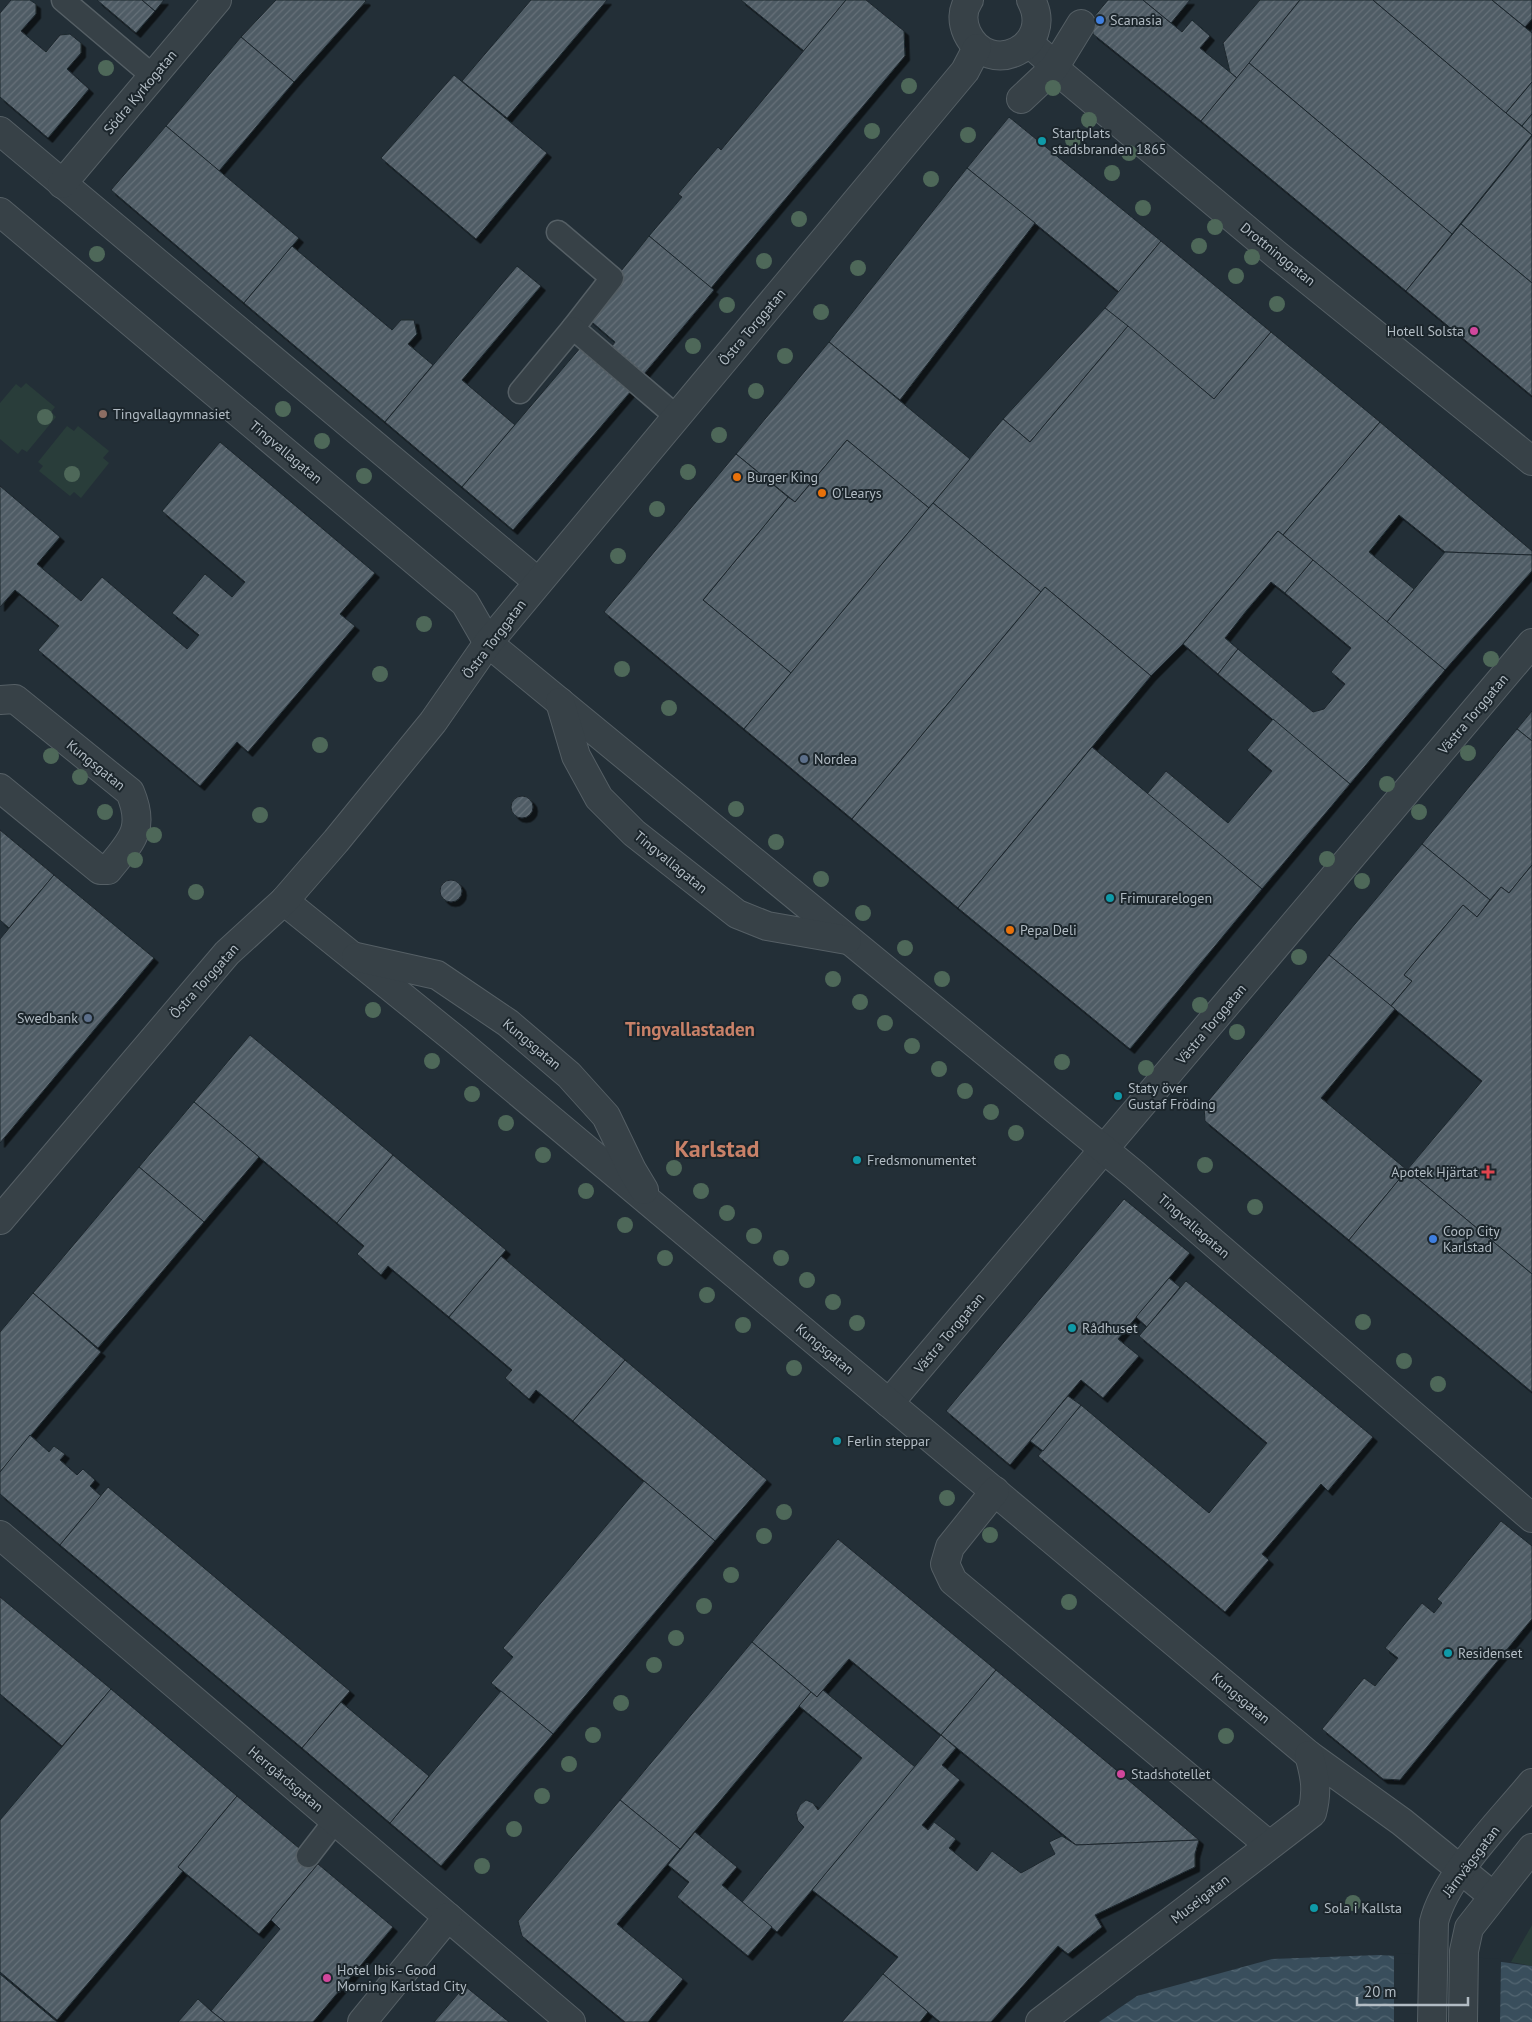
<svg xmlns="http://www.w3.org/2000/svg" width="1532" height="2022" viewBox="0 0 1532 2022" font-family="'PT Sans',sans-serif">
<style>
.green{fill:#293d3a}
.water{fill:url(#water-waves)}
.pier{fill:#232f37}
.building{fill:url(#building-hatch);stroke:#1e282e;filter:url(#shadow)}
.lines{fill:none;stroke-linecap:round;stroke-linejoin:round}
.service-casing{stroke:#555f65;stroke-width:25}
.pedestrian-casing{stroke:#555f65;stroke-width:30}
.minor-casing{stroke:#555f65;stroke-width:30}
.tertiary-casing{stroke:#555f65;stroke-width:30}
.service{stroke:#374147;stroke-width:22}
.pedestrian{stroke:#374147;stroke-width:28}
.minor{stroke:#374147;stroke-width:28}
.tertiary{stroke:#374147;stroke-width:28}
.tree{fill:#4e6859}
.shop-dot{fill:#3f7fe0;stroke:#1c262c;stroke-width:2}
.culture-dot{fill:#0f9aa8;stroke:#1c262c;stroke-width:2}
.hotel-dot{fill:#d1479c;stroke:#1c262c;stroke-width:2}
.education-dot{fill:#8d6e63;stroke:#1c262c;stroke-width:2}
.food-dot{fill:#e8710a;stroke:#1c262c;stroke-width:2}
.service-dot{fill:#5c6f8a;stroke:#1c262c;stroke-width:2}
.health-dot{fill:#e0444e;stroke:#1c262c;stroke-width:2}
.labels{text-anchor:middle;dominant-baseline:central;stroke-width:4;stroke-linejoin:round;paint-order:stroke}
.poi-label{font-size:14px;fill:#b2bcc4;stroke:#1c262c;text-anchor:start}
.street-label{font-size:14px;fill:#b2bcc4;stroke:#1c262c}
.district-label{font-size:19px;font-weight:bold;fill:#c88168;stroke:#1c262c}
.town-label{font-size:24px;font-weight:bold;fill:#c88168;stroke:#1c262c}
</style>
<defs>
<pattern id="water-waves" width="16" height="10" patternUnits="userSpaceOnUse" patternTransform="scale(1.25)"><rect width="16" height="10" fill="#394e5c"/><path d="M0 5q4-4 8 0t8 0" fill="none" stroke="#536672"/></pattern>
<pattern id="building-hatch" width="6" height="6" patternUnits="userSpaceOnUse" patternTransform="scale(1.25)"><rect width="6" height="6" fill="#4f5c65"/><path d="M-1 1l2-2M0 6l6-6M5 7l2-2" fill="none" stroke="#667179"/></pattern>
<filter id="shadow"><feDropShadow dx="4.5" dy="4.5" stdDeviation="0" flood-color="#0009"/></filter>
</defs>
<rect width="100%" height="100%" fill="#232f37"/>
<g class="green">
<path d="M26,383L55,407L51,412L56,417L27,452L22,449L18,454L0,439V403L16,384L21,388Z"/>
<path d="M67,426L74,431L78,426L109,451L103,458L109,463L81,498L74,492L70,496L39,471L43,466L38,462Z"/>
<path d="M1532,1925V1966L1511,1962Z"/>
</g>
<path class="water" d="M1379,1955L1502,1962L1532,1966V2022H1099L1137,1996L1272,1959Z"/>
<path class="pier" d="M1394,1953L1501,1959L1500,2022H1394Z"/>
<g class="building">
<path d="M11,0H30L36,4V14L21,31L46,52L60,35L70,34L81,43V53L67,69L89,89L48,138L0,97V13Z"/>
<path d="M97,0H142L155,11L136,33Z"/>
<path d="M142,0H164L155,11Z"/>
<path d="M276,0H365L366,1L294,82L241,37Z"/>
<path d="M531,0H607L507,118L462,81Z"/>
<path d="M741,0H846L804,51Z"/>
<path d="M846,0H866L904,31L905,56L711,288L649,236L682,197L678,194L718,147L721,150Z"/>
<path d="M1108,0H1143L1182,32L1192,20L1210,36L1200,48L1237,78L1201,121L1093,34V18Z"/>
<path d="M1143,0H1190L1171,23Z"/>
<path d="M1260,0H1300L1237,78L1230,72L1223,43Z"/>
<path d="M1300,0H1373L1532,135L1452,234L1249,63Z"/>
<path d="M1373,0H1492L1532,33V82L1506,113Z"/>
<path d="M1492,0H1532V19L1525,27Z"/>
<path d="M241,37L294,82L219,171L166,126Z"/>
<path d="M1249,63L1452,234L1406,291L1201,121Z"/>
<path d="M454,75L547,153L476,239L381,158Z"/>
<path d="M1532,82V114L1522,126L1506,113Z"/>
<path d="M1532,114V135L1522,126Z"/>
<path d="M1009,117L1161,241L1119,292L967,168Z"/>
<path d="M166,126L299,238L244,303L111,190Z"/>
<path d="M1532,136V283L1461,224Z"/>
<path d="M967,168L1035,223L900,400L829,342Z"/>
<path d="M1461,224L1532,283V396L1406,291Z"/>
<path d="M649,236L714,290L644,374L612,346L615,342L585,316Z"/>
<path d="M1161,241L1271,332L1214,399L1105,308Z"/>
<path d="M292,246L392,330L401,320H414L417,334L408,344L433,365L385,422L244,303Z"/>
<path d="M517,266L541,286L462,380L515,425L462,487L385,422Z"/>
<path d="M1105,308L1128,326L1030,442L1003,419Z"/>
<path d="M1128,326L1214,399L1271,332L1380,422L1283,535L1278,531L1183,644L1151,676L1045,587L1041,592L933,503L1003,419L1030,442Z"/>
<path d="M829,342L970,459L929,508L847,440L795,502L736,454Z"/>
<path d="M581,347L632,390L513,530L462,487Z"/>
<path d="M1380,422L1532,551V555L1445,552L1399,515L1369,552L1414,589L1387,622L1283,535Z"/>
<path d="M847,440L929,508L791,673L703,600L788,497L795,502Z"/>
<path d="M220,442L375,573L340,614L355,626L248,752L237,742L200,786L38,650L59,626L15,590L0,607V486L60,537L37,564L81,601L102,577L187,649L199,635L172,613L205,574L232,597L245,582L162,511Z"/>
<path d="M736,454L788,497L703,600L791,673L744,729L604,612Z"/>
<path d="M933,503L1041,592L852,819L744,729Z"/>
<path d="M1278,531L1313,560L1285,593L1271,582L1247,610L1225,638L1238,649L1218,674L1183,644Z"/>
<path d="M1445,552L1532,555V571L1445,670L1387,622Z"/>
<path d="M1313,560L1445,670L1350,784L1218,674L1238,649L1313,712L1324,709L1345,684L1331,672L1351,648L1285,593Z"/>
<path d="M1045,587L1151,676L958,908L852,819Z"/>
<path d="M1532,711V741L1517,729Z"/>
<path d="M1273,719L1350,784L1262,889L1147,794L1166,771L1228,823L1272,771L1247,750Z"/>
<path d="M1517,729L1532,741V865L1509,893L1501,887L1490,900L1422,844Z"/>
<path d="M1092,747L1262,889L1130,1049L958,908Z"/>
<circle cx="522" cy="807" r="11"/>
<path d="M0,830L54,875L9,928L0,920Z"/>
<path d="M1422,844L1490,900L1477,917L1463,905L1404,975L1412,981L1391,1006L1329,955Z"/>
<path d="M1532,865V1274L1407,1170L1482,1081L1391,1006L1412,981L1404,975L1463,905L1477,917L1501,887L1509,893Z"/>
<path d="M54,875L154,958L0,1143V939Z"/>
<circle cx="451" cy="891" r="11"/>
<path d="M1329,955L1395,1009L1321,1098L1407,1170L1349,1240L1205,1121L1204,1106Z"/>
<path d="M250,1035L393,1155L337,1223L194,1102Z"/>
<path d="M194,1102L259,1157L204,1222L139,1167Z"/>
<path d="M393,1155L506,1250L449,1317L388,1266L381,1275L357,1254L364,1246L337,1223Z"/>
<path d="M139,1167L204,1222L98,1348L33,1293Z"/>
<path d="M1407,1170L1532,1274V1392L1349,1240Z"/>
<path d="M1124,1199L1190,1253L1118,1339L1139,1356L1103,1398L1081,1380L1010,1465L946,1411Z"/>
<path d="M501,1256L625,1360L573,1421L536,1390L529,1399L505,1378L512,1370L449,1317Z"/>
<path d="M1169,1278L1180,1287L1147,1327L1136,1317Z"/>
<path d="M1186,1281L1373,1437L1328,1491L1321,1484L1262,1554L1269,1560L1225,1612L1038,1456L1081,1405L1209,1513L1267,1443L1139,1336Z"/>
<path d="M33,1293L101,1352L0,1472V1332Z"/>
<path d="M625,1360L767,1480L715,1541L573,1421Z"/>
<path d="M1068,1396L1081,1405L1043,1451L1030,1441Z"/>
<path d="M30,1435L49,1452L54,1446L65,1454L60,1460L77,1475L83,1469L95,1480L90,1486L101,1496L60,1545L0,1494V1472Z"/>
<path d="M644,1481L715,1541L553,1734L491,1683L513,1657L503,1648Z"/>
<path d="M108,1487L350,1691L302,1748L60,1545Z"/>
<path d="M1501,1521L1532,1546V1619L1400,1780L1383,1779L1322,1729L1364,1678L1375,1686L1398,1658L1385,1648L1422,1603L1434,1613L1442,1603L1437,1599Z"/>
<path d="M838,1539L996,1670L941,1735L849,1659L817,1697L752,1642Z"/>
<path d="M0,1597L111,1689L62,1746L0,1694Z"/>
<path d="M752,1642L811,1692L680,1849L620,1800Z"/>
<path d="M996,1670L1121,1774L1199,1840L1076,1845L941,1735Z"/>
<path d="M111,1689L237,1796L178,1867L183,1871L57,2020L0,1972V1820Z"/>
<path d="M823,1690L915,1767L777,1932L742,1902L804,1827L798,1821L796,1813L800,1805L806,1800L813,1803L818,1810L862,1758L799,1706L811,1692L817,1697Z"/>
<path d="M501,1691L553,1734L441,1866L390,1823Z"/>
<path d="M341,1702L429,1776L390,1823L302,1748Z"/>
<path d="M941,1735L956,1748L942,1765L960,1780L922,1825L928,1830L934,1822L956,1839L949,1848L977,1871L992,1851L1021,1873L1055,1854L1049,1842L1062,1836L1076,1845L1199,1840L1195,1854V1867L1095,1915L1102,1927L1068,1954L1058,1946L991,2022H940L883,1974L898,1957L812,1890Z"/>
<path d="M237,1796L318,1864L259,1934L178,1867Z"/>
<path d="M620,1800L680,1849L617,1924L683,1979L648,2022H625L522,1936L518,1921Z"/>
<path d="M695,1832L737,1867L722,1885L772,1927L748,1956L677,1897L689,1882L668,1865Z"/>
<path d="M318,1864L393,1927L313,2022H225L211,2011L280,1929L271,1920Z"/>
<path d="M0,1974L57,2022H0Z"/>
<path d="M883,1974L928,2012L920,2022H842Z"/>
<path d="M465,1986L509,2022H434Z"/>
<path d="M198,1999L211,2011L225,2022H178Z"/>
</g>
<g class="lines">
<g class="service-casing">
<g id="service">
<path d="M63,0L154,77"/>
<path d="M558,232L612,278L573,328"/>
<path d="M520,392L573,328L677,417"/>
<path d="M308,1856L335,1821"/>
</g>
</g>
<g class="pedestrian-casing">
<g id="pedestrian">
<path d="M1029,43L1044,56L1054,68L1277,255L1532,461"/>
<path d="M1021,99L1054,68L1081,24"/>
<path d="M889,1403L1532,643"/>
</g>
</g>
<g class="minor-casing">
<g id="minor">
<path d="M0,131L538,582"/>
<path d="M62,184L217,0"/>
<path d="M0,212L465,603L488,643L1134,1174L1532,1518"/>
<path d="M0,700L15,699L130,792C146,830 131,841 108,870H100L0,788"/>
<path d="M560,702L576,756L599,798L634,833L737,914L767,926L847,940"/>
<path d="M284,901L456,1040L1309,1755L1402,1822L1493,1896"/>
<path d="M356,957L437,975L508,1023L569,1075L606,1116L632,1170L644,1190"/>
<path d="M995,1491L950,1547L945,1564L953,1581L1269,1845"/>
<path d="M0,1535L571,2022"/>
<path d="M362,2022L448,1917"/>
<path d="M1040,2022L1312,1813C1318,1791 1315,1776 1309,1755"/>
</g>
</g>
<g class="tertiary-casing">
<g id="tertiary">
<path d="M969,0C962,10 962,22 967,33C989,79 1056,47 1031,0"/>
<path d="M0,1220L227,953L284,901L336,841L433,722L488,643L965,71L977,48"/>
<path d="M1432,2022L1434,1922C1445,1876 1501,1821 1532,1783"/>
<path d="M1463,2022L1464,1951L1469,1928L1532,1848"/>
</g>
</g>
<use href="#service" class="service"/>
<use href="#pedestrian" class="pedestrian"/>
<use href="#minor" class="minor"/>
<use href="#tertiary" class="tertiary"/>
</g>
<g class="tree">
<circle cx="106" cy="68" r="8"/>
<circle cx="909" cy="86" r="8"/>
<circle cx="1053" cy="88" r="8"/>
<circle cx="1089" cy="120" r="8"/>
<circle cx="872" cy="131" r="8"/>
<circle cx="968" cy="135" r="8"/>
<circle cx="1073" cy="140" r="8"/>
<circle cx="1129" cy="153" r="8"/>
<circle cx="1112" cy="173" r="8"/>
<circle cx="931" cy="179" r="8"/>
<circle cx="1143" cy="208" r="8"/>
<circle cx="799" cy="219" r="8"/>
<circle cx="1215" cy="227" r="8"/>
<circle cx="1199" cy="246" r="8"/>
<circle cx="97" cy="254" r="8"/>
<circle cx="1252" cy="257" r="8"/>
<circle cx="764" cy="261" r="8"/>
<circle cx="858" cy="268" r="8"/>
<circle cx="1236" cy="276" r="8"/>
<circle cx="1277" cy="304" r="8"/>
<circle cx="727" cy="305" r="8"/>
<circle cx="821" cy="312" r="8"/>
<circle cx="693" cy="346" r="8"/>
<circle cx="785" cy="356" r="8"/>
<circle cx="756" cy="391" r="8"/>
<circle cx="283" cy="409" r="8"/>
<circle cx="45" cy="417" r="8"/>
<circle cx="719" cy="435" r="8"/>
<circle cx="322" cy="441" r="8"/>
<circle cx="688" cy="472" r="8"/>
<circle cx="72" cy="474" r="8"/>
<circle cx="364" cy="476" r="8"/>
<circle cx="657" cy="509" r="8"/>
<circle cx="618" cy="556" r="8"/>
<circle cx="424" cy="624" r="8"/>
<circle cx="1491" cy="659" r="8"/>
<circle cx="622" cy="669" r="8"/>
<circle cx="380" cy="674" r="8"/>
<circle cx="669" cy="708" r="8"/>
<circle cx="320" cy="745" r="8"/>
<circle cx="1468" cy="753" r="8"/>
<circle cx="51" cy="756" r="8"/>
<circle cx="80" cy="777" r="8"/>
<circle cx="1387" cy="784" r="8"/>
<circle cx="736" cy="809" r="8"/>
<circle cx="105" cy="812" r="8"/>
<circle cx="1419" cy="812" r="8"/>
<circle cx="260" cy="815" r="8"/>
<circle cx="154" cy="835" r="8"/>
<circle cx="776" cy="842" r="8"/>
<circle cx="1327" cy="859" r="8"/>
<circle cx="135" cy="860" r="8"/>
<circle cx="821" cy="879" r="8"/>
<circle cx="1362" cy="881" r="8"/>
<circle cx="196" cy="892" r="8"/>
<circle cx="863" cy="913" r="8"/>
<circle cx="905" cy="948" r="8"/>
<circle cx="1299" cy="957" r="8"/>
<circle cx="833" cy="979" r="8"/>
<circle cx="942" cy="979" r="8"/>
<circle cx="860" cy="1002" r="8"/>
<circle cx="1200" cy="1005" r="8"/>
<circle cx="373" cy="1010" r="8"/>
<circle cx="885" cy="1023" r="8"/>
<circle cx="1237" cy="1032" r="8"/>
<circle cx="912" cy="1046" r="8"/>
<circle cx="432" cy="1061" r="8"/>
<circle cx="1062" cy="1062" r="8"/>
<circle cx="1146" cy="1068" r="8"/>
<circle cx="939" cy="1069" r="8"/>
<circle cx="965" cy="1091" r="8"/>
<circle cx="472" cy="1094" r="8"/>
<circle cx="991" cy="1112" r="8"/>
<circle cx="506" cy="1123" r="8"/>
<circle cx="1016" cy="1133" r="8"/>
<circle cx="543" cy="1155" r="8"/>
<circle cx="1205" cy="1165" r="8"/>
<circle cx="674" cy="1168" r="8"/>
<circle cx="586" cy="1191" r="8"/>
<circle cx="701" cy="1191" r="8"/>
<circle cx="1255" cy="1207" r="8"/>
<circle cx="727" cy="1213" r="8"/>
<circle cx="625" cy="1225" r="8"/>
<circle cx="754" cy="1236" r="8"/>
<circle cx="665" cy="1258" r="8"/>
<circle cx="781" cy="1258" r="8"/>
<circle cx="807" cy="1280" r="8"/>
<circle cx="707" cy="1295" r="8"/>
<circle cx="833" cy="1302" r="8"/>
<circle cx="1363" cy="1322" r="8"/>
<circle cx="857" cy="1323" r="8"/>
<circle cx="743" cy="1325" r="8"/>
<circle cx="1404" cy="1361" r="8"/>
<circle cx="794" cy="1368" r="8"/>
<circle cx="1438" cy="1384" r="8"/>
<circle cx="947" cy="1498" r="8"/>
<circle cx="784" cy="1512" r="8"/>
<circle cx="990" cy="1535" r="8"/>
<circle cx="764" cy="1536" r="8"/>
<circle cx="731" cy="1575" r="8"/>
<circle cx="1069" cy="1602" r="8"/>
<circle cx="704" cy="1606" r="8"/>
<circle cx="676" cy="1638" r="8"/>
<circle cx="654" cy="1665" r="8"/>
<circle cx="621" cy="1703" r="8"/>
<circle cx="593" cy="1735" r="8"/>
<circle cx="1226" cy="1736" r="8"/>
<circle cx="569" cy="1764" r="8"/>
<circle cx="542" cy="1796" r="8"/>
<circle cx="514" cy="1829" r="8"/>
<circle cx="482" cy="1866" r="8"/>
<circle cx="1353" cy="1903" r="8"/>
</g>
<g class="shop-dot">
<circle cx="1100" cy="20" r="5"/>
<circle cx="1433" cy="1239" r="5"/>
</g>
<g class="culture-dot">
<circle cx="1042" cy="141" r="5"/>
<circle cx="1110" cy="898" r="5"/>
<circle cx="1118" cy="1096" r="5"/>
<circle cx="857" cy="1160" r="5"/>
<circle cx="1072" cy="1328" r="5"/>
<circle cx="837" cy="1441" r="5"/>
<circle cx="1448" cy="1653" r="5"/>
<circle cx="1314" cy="1908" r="5"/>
</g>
<g class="hotel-dot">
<circle cx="1474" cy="331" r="5"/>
<circle cx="1121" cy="1774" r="5"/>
<circle cx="327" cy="1978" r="5"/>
</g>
<circle class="education-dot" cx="103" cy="414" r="5"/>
<g class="food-dot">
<circle cx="737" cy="477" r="5"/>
<circle cx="822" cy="493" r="5"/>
<circle cx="1010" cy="930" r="5"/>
</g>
<g class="service-dot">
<circle cx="804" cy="759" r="5"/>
<circle cx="88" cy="1018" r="5"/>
</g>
<path class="health-dot" d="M1485.5 1164.5h5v5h5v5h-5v5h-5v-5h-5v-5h5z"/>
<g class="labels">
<g class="poi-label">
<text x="1110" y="20">Scanasia</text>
<text x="1052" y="133">Startplats<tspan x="1052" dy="16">stadsbranden 1865</tspan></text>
<text x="1464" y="331" text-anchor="end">Hotell Solsta</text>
<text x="113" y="414">Tingvallagymnasiet</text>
<text x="747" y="477">Burger King</text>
<text x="832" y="493">O'Learys</text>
<text x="814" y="759">Nordea</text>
<text x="1120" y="898">Frimurarelogen</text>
<text x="1020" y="930">Pepa Deli</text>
<text x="78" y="1018" text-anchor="end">Swedbank</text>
<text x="1128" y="1088">Staty över<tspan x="1128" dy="16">Gustaf Fröding</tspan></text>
<text x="867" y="1160">Fredsmonumentet</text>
<text x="1478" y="1172" text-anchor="end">Apotek Hjärtat</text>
<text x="1443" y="1231">Coop City<tspan x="1443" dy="16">Karlstad</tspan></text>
<text x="1082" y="1328">Rådhuset</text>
<text x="847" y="1441">Ferlin steppar</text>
<text x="1458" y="1653">Residenset</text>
<text x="1131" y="1774">Stadshotellet</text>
<text x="1324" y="1908">Sola i Kallsta</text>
<text x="337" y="1970">Hotel Ibis - Good<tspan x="337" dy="16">Morning Karlstad City</tspan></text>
</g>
<g class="street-label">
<text transform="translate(140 92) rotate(-50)">Södra Kyrkogatan</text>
<text transform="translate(1278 254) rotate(39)">Drottninggatan</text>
<text transform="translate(752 327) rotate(-50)">Östra Torggatan</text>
<text transform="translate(286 452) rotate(40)">Tingvallagatan</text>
<text transform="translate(494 639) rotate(-53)">Östra Torggatan</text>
<text transform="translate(1473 714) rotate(-50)">Västra Torggatan</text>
<text transform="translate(96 765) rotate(39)">Kungsgatan</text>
<text transform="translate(671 862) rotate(39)">Tingvallagatan</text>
<text transform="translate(204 981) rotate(-48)">Östra Torggatan</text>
<text transform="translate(1211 1024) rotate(-50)">Västra Torggatan</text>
<text transform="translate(532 1044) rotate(40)">Kungsgatan</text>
<text transform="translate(1194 1226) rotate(41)">Tingvallagatan</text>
<text transform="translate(949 1333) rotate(-50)">Västra Torggatan</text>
<text transform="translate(825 1349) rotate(40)">Kungsgatan</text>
<text transform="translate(1241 1698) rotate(40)">Kungsgatan</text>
<text transform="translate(286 1779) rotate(40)">Herrgårdsgatan</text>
<text transform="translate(1471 1861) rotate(-53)">Järnvägsgatan</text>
<text transform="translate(1200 1899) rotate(-38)">Museigatan</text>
</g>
<g class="district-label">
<text x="690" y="1029">Tingvallastaden</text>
</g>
<g class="town-label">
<text x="717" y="1148">Karlstad</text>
</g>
</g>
<path d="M1357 1997v8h111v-8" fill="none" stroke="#b2bcc4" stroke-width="2.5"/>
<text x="1364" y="1997" font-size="15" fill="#b2bcc4" stroke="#1c262c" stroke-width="4" paint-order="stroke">20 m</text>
</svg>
